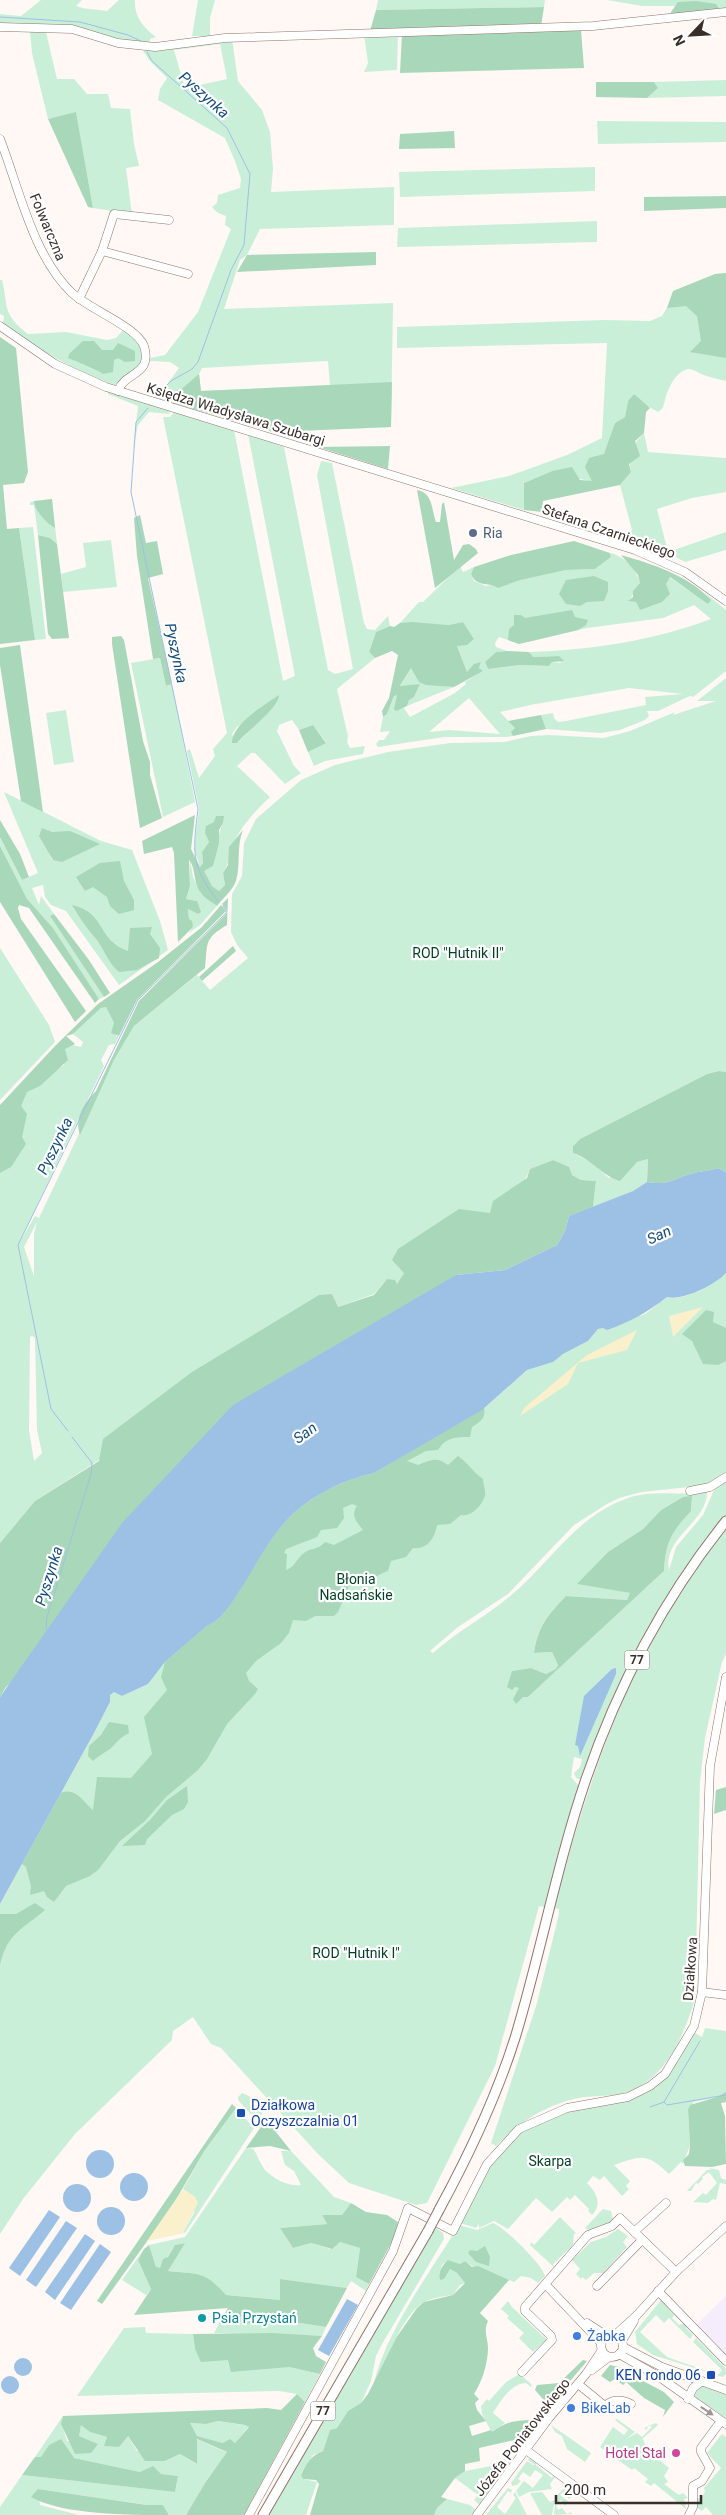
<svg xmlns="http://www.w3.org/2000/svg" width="726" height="2515" viewBox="0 0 726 2515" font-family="Roboto,sans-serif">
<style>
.education{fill:#f5ecfc}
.green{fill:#caefd8;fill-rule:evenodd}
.forest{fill:#a9d7ba;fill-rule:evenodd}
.sand{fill:#faf0cb}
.water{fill:#9dc1e4}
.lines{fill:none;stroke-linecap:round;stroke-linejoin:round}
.stream{stroke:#9dc1e4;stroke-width:1}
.minor-casing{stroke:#917568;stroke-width:9}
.major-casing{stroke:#917568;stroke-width:11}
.minor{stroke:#fff;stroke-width:8}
.major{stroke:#fff;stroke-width:9}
.major-bridge-casing{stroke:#917568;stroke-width:11;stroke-linecap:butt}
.major-bridge{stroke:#fff;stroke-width:9}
.oneway{fill:#9c9694}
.service-dot{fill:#5c6f8a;stroke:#fff;stroke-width:2}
.transit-dot{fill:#1a4fb4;stroke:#fff;stroke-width:2}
.culture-dot{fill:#0f9aa8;stroke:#fff;stroke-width:2}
.shop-dot{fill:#3f7fe0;stroke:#fff;stroke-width:2}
.hotel-dot{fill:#d1479c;stroke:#fff;stroke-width:2}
.labels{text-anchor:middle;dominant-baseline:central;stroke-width:4.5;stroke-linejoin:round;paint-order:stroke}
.shield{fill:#fff;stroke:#756d68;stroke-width:1}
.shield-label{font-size:12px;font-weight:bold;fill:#3a2e28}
.street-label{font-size:14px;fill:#3a2e28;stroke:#fff}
.service-label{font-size:14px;fill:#4e5e75;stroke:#fff;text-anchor:start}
.park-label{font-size:14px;fill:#043f24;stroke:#fff}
.transit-label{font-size:14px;fill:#164399;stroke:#fff;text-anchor:start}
.culture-label{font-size:14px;fill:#0d838f;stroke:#fff;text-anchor:start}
.shop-label{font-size:14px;fill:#366cbe;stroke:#fff;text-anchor:start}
.hotel-label{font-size:14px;fill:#b23c85;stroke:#fff;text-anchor:end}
.water-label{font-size:15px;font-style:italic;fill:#164c79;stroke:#fff}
</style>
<rect width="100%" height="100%" fill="#fff8f5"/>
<path class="education" d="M726,2296V2356L696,2325Z"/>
<g class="green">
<path d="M41,0H82L76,6C87,10 96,9 107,11L119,0H135C134,17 144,28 156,37L150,39V44L134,43L77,27L0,24V14L21,16Z"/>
<path d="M198,0H215L210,18V36H192Z"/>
<path d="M378,0H545L544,7L376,10Z"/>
<path d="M607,0H726V9C710,11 689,0 674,6H642Z"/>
<path d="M30,32H46L57,79H74L87,94H108L111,108L130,109L134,144L139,166L126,168L132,214L93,208L76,113L48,119L32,53Z"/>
<path d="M398,34L397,70L364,72L368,63L364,35Z"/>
<path d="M232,39L238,81L262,110L270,132L273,169L271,192L394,187V225L260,229L247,255L240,260L224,309L393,303L391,427L273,432L154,397L166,386L179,368L170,362L150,361V358L165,355L198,312L231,229L225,225L226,216L218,213L212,207L217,203L218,195L240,188L241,179L235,161L225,138L158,100L160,89L167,78L151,62L143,51ZM220,44L227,79L186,88L184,85L174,50ZM328,361L330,386L201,391L199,374L202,368Z"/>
<path d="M726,80V96L647,98L658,88L654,82Z"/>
<path d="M597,121L726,122V142L598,144Z"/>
<path d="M595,167V191L400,197L399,172Z"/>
<path d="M597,221V242L397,247L398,228Z"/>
<path d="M726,273V381C717,379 708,377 699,373C696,371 691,369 688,369C672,373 666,395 663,408L658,412L642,403L634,394L628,401L625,417L615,423L609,445L592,482L552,471L524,483V510L451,488L509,476L567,455L602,438L607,343L397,348V327L604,320L650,321L662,316L671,301L715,274Z"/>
<path d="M0,280H2C9,307 1,313 28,334L66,332L107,340L116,338L124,329L141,345L143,362L115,385C74,370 38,350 3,324L4,316L0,314Z"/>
<path d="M108,392L168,410L170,412L169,414L149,412L138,425L133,450L138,406L108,394Z"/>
<path d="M174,412L234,430L283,681L295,676L248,434L284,447L328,670L335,674L353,669L317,475L321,461L332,463L364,623L367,629L375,630L388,616L390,626L376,632L369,652L375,658L337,689L348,736L347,742L350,748L365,746L363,754L325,761L314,766L308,752L326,742L313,725L299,730L292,720L279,725L277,731L294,766L301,773L285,784L255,753H251L237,766L270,797C256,810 243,824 235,840C229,851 230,863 223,873L225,885L219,891L212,886L203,871L213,866C215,856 219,830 223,823L214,822L205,833L209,842L202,852L203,863L200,867L194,849L199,809L187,751L190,749L199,778L215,756L213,749L227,733L163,417H170ZM279,695L270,710L237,743L232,734L237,727Z"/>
<path d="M644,433L648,452L726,458V492L692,498L657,509L668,552L726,532V550L685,562L668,553L625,538L632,530L620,485L631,472C627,457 633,443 644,433Z"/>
<path d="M52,499L57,544L50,538L38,535L34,505H30V502Z"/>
<path d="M33,527L46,639L35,640L19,528Z"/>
<path d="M111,540L117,587L63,592L61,574L86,567L83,543Z"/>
<path d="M610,553C623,555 637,570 640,583L629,601C642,603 664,589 669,577L685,588L710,600L704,592L726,610V671L693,697L690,696L658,711H647L649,716L645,720L620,730L600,733L546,729L541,715L553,713L554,718L558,722L566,721L646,705L645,697L683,694L629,688L530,705L500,712L515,728L513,736L507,737H444L378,747L376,744L379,740H384L390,731L380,732L383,717L387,714L394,696L397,694V698L410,717L455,693L466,684L465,682L482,671L479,668L481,663L467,672L457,646L474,639L463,622L448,625L400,623L419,602H423L460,566L463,572L474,567L471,574L474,581L486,586L566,570L595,569L611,557ZM694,605L711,619C652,641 591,650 529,652L532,657L559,656L561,663L552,662L549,666L520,665L488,669L485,662L496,652L507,651L496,647L495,643L499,637L519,644L587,628L663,618ZM469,698L500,734L450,730L429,732Z"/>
<path d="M160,658L166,686L172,684L195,802L163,817L131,663Z"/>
<path d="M411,668C423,688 432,684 454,687L407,706L409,699L414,697L420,684L400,687Z"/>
<path d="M726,678V1072L719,1071L707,1074L580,1139L573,1146V1153L591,1162L609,1178L637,1162L648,1159L647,1182L633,1191L593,1207L596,1181L581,1180L572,1175L568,1167L553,1160L530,1169C521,1200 433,1253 404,1273L397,1284L387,1279L374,1294L338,1307L35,1501L0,1543V1162L15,1094L40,1086L52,1072L64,1065L65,1048L72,1045L81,1047L83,1042L73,1034L101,1008L106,1007L114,1023L116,1036H119L115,1044L109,1045L101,1060L104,1066L18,1245L35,1216L39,1218L114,1060L134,1026L197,975L210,990L248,958L237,945L231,932L232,894L242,876L244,843L256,819L301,780L335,765L388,752L450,743L504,742L531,736L549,735L604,738L630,731L675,712L673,715L716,701H697ZM37,1222L34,1234V1276L24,1247ZM32,1336L35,1338L37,1430L42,1453L34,1461L29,1430L30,1337Z"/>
<path d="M66,710L74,762L54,765L46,713Z"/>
<path d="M4,792L101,841L132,850L160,921L168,950L119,985L66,911L51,905L45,897L43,885L32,888L39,905L41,896L54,914L50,916L104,997L99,999L53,928L27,900L0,846V837L22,880L38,873ZM69,832L99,844L52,860L46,844Z"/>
<path d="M190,859L193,877L201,893L217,906L200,925L189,933L193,927L189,919L188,909L198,914L196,901L186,899L190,886Z"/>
<path d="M0,948L49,1025L55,1042L0,1100Z"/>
<path d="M726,1273V1474L709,1485L642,1492L619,1498L607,1504L574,1525L508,1594L458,1627L430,1651L433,1653C456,1632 485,1617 509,1597C551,1563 574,1517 628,1498C655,1489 681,1497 707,1491C708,1523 663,1536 669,1570L676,1547L703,1515L715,1488L726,1482V1516L684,1574L581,1780L576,1778L574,1773L580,1767L582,1759L574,1757L571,1777L580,1787L556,1900C592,1769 636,1635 726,1529V1654L722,1662L705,1738L700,1782L695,1999C683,2038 664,2084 620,2094C605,2097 589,2095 574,2099C543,2106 518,2124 496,2146L491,2143L537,2003L559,1914V1909L539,1906L495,2066L427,2203L416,2205L349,2183L318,2154L221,2048L211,2044L193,2017L173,2031L172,2040L75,2134L23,2199L0,2234V1904L94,1733L110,1702V1695L114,1691L122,1696L148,1684L165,1662L232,1602L287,1519L322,1492L359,1476L374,1473L482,1410L527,1370L552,1362L563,1354L588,1341L598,1329L645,1314L667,1297C682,1302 715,1285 726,1273ZM683,1497H692L691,1511C671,1533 666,1540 664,1571L528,1697H523L519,1688L515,1687L512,1671L531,1668L546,1674L556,1670L558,1665L552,1652L534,1653C538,1626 548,1615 566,1596L627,1600L631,1593L578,1584L608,1552L643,1529L661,1510Z"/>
<path d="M705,2028L726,2031V2095L694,2102L688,2110L690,2145L683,2164L681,2162L669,2174C647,2153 642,2155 614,2165L630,2181L626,2186L629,2189L622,2196L604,2176L600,2180L593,2176L587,2183C596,2192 603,2204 592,2215L588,2211L589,2209L575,2195L570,2200L567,2197L552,2212L536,2198L508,2229L494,2221L479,2228V2224L476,2228L460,2223L487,2167L520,2132L567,2110L621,2101L656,2084L658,2091L657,2084L693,2032L702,2037Z"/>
<path d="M242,2093L249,2096L262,2113L259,2120H256L238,2100V2097Z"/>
<path d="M236,2108L254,2128L185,2233L183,2232L194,2213L195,2197L183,2189L205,2150Z"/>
<path d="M246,2148L253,2149C258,2155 260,2164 265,2170C274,2179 289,2187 301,2185L294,2171L285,2165L281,2151H291L334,2197L351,2203L342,2215H322L327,2224L280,2228L293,2248L311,2243L330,2249L340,2242L360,2248L356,2277L369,2284L366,2291L351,2281L347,2288L280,2279V2300L226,2295C207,2273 196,2273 168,2271L184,2243L175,2245L161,2268H156L149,2245L185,2237Z"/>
<path d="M708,2168L719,2170L721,2178L726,2180V2184L720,2183L716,2200L713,2199L708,2203L693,2202L703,2193L706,2195L717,2183L709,2172L702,2177L703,2179L698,2184L696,2183L691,2191H687L707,2170H712Z"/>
<path d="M603,2209L611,2211L613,2220L607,2226L590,2231L585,2228Z"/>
<path d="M560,2217L576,2233L574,2234L573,2245L553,2264L555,2268L530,2245L531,2242L534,2245Z"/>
<path d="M493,2223C504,2227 543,2265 545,2276L538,2283L531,2278L521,2276L514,2282C499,2276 476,2271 465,2261L460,2264L448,2260L442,2265L439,2274L450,2269L457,2273L465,2283L460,2285L453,2295C444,2296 431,2298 423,2303C403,2314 385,2363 374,2383C386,2331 431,2271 459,2225L477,2230Z"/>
<path d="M435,2227L443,2233L444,2239L382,2344L376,2356L371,2381L361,2403L348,2411L337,2428L330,2430L323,2451L313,2455L301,2474L303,2479L317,2482L306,2515H269Z"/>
<path d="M618,2229L628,2236L623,2242L627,2247L603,2273H594L586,2280L582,2277L581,2279L576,2274L580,2269L572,2260L591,2242L606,2237Z"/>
<path d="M144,2249L138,2260L151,2289L146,2295L122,2280Z"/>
<path d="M662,2299L674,2315L672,2318L679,2325L686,2323L688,2325L686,2328L693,2335L690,2339L669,2318L664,2323L656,2315L640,2332L667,2357L718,2375L722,2370L693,2342L696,2338L726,2369V2374L723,2377L653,2355L637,2344L635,2332Z"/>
<path d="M508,2301L512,2307L547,2340L533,2352L519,2338L524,2333L507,2318L509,2316L501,2309Z"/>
<path d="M300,2323L326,2327L322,2336L214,2333L219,2324Z"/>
<path d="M145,2327L146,2333L193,2334L195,2349L228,2360L289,2367L320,2374L305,2402L297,2394L279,2391L77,2396L124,2328Z"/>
<path d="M518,2375H521L532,2385L531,2387L526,2383C510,2384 501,2401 493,2413L505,2423L492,2433L482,2414L481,2406L487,2399L489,2401L506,2382Z"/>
<path d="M702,2386L726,2395V2418L695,2397L696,2389Z"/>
<path d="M63,2416L62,2425L67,2441L98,2444L79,2436L81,2424L90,2432L107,2437L105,2446L128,2436L137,2451L165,2461L180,2454L196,2464V2439L226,2452L228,2451L205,2483L186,2515H169L163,2505H148L38,2489L40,2505L79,2515H0V2507L22,2475L175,2492L178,2476L140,2472L74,2458L49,2445L41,2458L35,2457Z"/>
<path d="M617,2419L635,2432L626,2439L637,2433L642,2437L652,2427L649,2425L646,2430L644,2428L656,2423L658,2425L641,2440L643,2439L648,2451L669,2468L664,2476L668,2482L664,2484L679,2495L683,2493L688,2498L684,2499L686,2509L654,2483L651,2486L645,2482L648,2479L634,2468L632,2470L600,2447L613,2427L624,2435L628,2430L615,2420Z"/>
<path d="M218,2421L249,2426L235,2443H223L197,2436L189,2423L206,2424Z"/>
<path d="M551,2425L591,2453L585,2462L567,2449L562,2436L555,2432Z"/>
<path d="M722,2434L726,2437V2515H713L706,2507L702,2511L696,2507V2497L700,2499L705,2492L704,2488L721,2468L707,2453Z"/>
<path d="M530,2457L538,2461L536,2465L552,2478L554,2475L558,2478L555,2477L550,2484L552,2489L529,2492L519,2497L516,2491L524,2481L533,2488L543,2475L535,2470L530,2477L523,2472L518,2479L521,2481L517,2485L512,2486L511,2483L527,2461L533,2465H535L528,2460Z"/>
<path d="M509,2460L513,2463L481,2506L474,2500L478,2495L455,2478L465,2471L507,2463Z"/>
<path d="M567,2484L578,2494L575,2493L569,2499L563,2492L560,2495L568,2501L566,2505L565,2506L561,2500L556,2505L558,2510L562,2508L567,2514L571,2512L572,2514L554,2515L556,2497Z"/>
<path d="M508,2488L512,2490L511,2493L508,2491L497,2507L505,2514L516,2498L513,2495L515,2492L527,2515H486Z"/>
<path d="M542,2492L550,2502L555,2500L552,2515H542L530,2493Z"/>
<path d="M447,2499L470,2505L477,2511L474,2515H434L437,2508Z"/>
</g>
<g class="forest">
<path d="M696,1L716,4L720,10L672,16L671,12L678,2Z"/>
<path d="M544,7L541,26L370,31L376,10Z"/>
<path d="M581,30L584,68L400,73L402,34Z"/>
<path d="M596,82H654L658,88L647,98L596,97Z"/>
<path d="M76,112L93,208L88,207L48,119Z"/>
<path d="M454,131L455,148L399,149L400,134Z"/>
<path d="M726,196V208L644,211V197Z"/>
<path d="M376,252V265L237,272L247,255Z"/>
<path d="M726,273V358L690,352L701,341L697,316L686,306L667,308L673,291L715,274Z"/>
<path d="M0,337L16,348L28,472L24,483L3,485L7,529L19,528L35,640L0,644Z"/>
<path d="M83,341H94L102,350H113L118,343L135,351V361L125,362L118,358L114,360L113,372L103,374C100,371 74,360 68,358L69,354Z"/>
<path d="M199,374L201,391L392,382L391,427L273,432L173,403L177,393Z"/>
<path d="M634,394L650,408L646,412L644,433L635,441L640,456L629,464L631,472L620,485L543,501L542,512L524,510V483L552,471L572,467L580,480L592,481L585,467L589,458L604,454L615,423L625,417L628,401Z"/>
<path d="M390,446L388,469L318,447Z"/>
<path d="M417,490C433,493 431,508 436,522H440L442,504L444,502L454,560L463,545L469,544L476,549L478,553L435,588Z"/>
<path d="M52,499L55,528C47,524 34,510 34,501Z"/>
<path d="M140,515L146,543L157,541L163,574L148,578L172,684L166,686L160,658L153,659L137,556L134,518Z"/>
<path d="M38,535L50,538L57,544L69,638L52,639L48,634Z"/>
<path d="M574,541L610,553L611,557L595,569L566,570L520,580L498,588C487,581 477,588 471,574L474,567L511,555Z"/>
<path d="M621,555C652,564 688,575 711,600L708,604L670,577L666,584L670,594L662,602L640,610L636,602L628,601L633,597V591L640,583L638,575Z"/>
<path d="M594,576L608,582V591L604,601L587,602L580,606L566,604L559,594L566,580Z"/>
<path d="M572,610L575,617L588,620L586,625L578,630L519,644L508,640L509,629L514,625V615H521L525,618Z"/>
<path d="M412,622L448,625L463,622L474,639L467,645L457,646L467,672L474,664L481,662L479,668L483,671L454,687L426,685L419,682L411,668L400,686L420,684L414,697L409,700L407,706L396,711L394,709L397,695L394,696L387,714L383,717L382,711L389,698L398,655L392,651L375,658L369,652L376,632L390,626L394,627L400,623Z"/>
<path d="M121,636L124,640L143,741L150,762V775L162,818L140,828L112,644V637Z"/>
<path d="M20,645L43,812L21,801L0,665V648Z"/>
<path d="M507,651L529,652L533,657L559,656L564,661L552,662L549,666L520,665L488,669L485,662L496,652Z"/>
<path d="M279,695C279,708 246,732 237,743H232C232,724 263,706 279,695Z"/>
<path d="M541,715L546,729L513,736L511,732L515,728L508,721Z"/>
<path d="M313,725L326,743L308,752L299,730Z"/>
<path d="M195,815L191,849L200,867L203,863L202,852L209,842L205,833L206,826L214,822L216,816H224L223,823L219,830V843L213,866L204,871L212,886L219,891L225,885L223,873L228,865L229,847L243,830C236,847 241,864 236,881C233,890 223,898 217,906C212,902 204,898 201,893C193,883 196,867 189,860L190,886L186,899L197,901L201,912L198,914L188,909L189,919L192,921L193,927L178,942L174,853L172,847L144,854L142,841Z"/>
<path d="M0,820L20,854L29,877L22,880L0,837Z"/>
<path d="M42,828L52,832L70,831L100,844L62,862L53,860L39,836Z"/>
<path d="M0,846L27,899L53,928L99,999L95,1003L29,908L19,905L18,908L21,919L86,1011L75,1022L0,902Z"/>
<path d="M120,861L124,881L134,900V910L119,914L110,906L107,897L93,887L85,891L76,877L100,863Z"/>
<path d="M228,898L227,925C203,939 208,944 205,968L134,1026L114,1060L80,1135C74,1118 84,1103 96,1091L139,1001L228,912L222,904Z"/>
<path d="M72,905C107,913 96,940 128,951L130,928L152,927L150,934L160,948L159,958L137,970L119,972C108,963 105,951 97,940C87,929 80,918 72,905Z"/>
<path d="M221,905L226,911L137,1000L119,1036L111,1033L114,1023L106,1007L101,1008L73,1034L66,1036L75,1044L65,1049L68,1060L40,1086L27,1092L21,1106L27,1114L22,1137L26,1144L11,1167L0,1173V1105L55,1046L98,1004L158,962L202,927Z"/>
<path d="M54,914L89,960L110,993L104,997L50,916Z"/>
<path d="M233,946L236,951L202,981L199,977Z"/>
<path d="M719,1071L726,1072V1172L718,1168C709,1171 702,1171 694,1173C672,1178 672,1186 647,1182L648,1159L637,1162L620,1181C602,1176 592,1159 573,1153V1146L580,1139L707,1074Z"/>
<path d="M553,1160L569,1167L572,1175L581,1180L596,1181L593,1207L569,1216L565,1231L557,1245L505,1270L456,1275L6,1687L0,1697V1543L35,1501L99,1461L103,1439L192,1372L319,1295L332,1294L338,1307L374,1295L387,1279L395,1280L397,1284L404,1273L392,1260L398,1249L459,1209L490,1213L493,1201L527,1178L530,1169Z"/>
<path d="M706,1310L714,1312L713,1322L726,1328V1361L718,1365L703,1364L692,1341L682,1334Z"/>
<path d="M484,1407C486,1418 481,1421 472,1427L470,1437C456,1437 446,1437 438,1450L426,1451L407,1461L418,1465C430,1460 438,1456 448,1465L458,1456C468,1463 473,1472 483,1479C483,1484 486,1492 485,1496C481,1506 472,1517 461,1515L450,1524L437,1525C435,1538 427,1550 413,1548L406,1557L391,1561L388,1571C374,1576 365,1586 349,1586L338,1612L334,1616H315L306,1621L293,1620L289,1633L281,1643L256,1661L246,1673L249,1681L258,1689L255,1694L227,1724L207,1759L198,1770L166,1797L145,1821L120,1841L98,1870L90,1876L66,1886L54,1902L47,1897L44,1891L30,1895L31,1886L26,1867L22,1864L61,1793C76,1787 83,1802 93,1810L97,1777L131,1778L152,1754L144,1717L167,1690L161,1677L165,1662L207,1626C224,1619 234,1599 244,1583C257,1563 270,1537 287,1520C310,1496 342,1480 374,1473ZM352,1504L357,1506C350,1516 357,1522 363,1530L334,1545L325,1542C317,1551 311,1547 304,1553C296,1559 295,1567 286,1570L287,1554L284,1553L286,1549L317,1537L321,1530L337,1528L344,1518L343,1508Z"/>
<path d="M692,1496L691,1511C671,1533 666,1541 664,1571L528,1697H523L516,1704L513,1699L519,1688L515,1687L512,1690L507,1687L512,1671L531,1668L546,1674L556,1669L558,1665L552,1652L534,1653C538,1626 548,1615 566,1596L627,1600L630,1593L577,1584L608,1552L643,1529L661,1510L683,1497Z"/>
<path d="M109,1722L128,1725L129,1733C121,1737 119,1740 113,1746C110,1750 99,1755 93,1761L88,1756L89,1746L101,1735Z"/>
<path d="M187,1786L188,1802L184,1809L172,1815L147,1839L145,1845L122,1846L150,1820L167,1800Z"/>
<path d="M726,1787V1810L714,1814L716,1790Z"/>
<path d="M35,1903L45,1910C23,1929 7,1933 0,1965V1914H16Z"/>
<path d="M726,2092V2102L721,2103L725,2116L726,2164L712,2167L685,2166L683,2160L689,2154L690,2145L688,2110L690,2105L717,2097Z"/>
<path d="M232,2104L236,2108L205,2150L171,2208L102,2304L97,2301Z"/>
<path d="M268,2122L291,2151L270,2146L246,2148L263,2124Z"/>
<path d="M351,2203L366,2212L387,2215L398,2222L394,2238L369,2284L356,2277L360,2248L340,2242L332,2249L311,2243L293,2248L280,2228L327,2224L322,2215H342Z"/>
<path d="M185,2243L168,2271C198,2274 205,2271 226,2295L280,2300V2279L347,2288L326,2327L300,2323L219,2324L228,2308L134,2315L151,2289L138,2260L144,2249L149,2245L156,2267L160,2268L163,2259L168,2257L175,2245Z"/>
<path d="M485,2246L490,2257L489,2266L476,2262L468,2253L470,2250L477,2251Z"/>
<path d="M448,2260L460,2264L465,2261L472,2267L478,2266L509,2280L480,2313L488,2321C483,2332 488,2338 488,2348C488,2363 482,2382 474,2394L479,2399L475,2403L477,2410L486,2421L469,2426L472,2436L491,2430L492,2432C512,2418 517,2422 539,2419L524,2438L479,2448L480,2461L465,2464V2471L455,2478L441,2497L447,2499L437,2508L434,2515H310L319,2484L316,2480L303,2479L301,2475C307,2463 310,2456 323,2451L330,2430L337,2428L348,2411L361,2403L368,2394L396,2338L417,2308L424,2302L453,2295L465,2283L457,2273L450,2269L444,2279L440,2280C438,2271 442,2266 448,2260Z"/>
<path d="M272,2333L322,2336L313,2348L316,2356L326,2362L320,2374L289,2367L231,2372L228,2360L201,2362L195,2349L193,2334Z"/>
<path d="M583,2360L587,2361L549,2406L535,2390L537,2385L559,2383Z"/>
<path d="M610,2365L632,2370L643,2381L664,2392L674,2402L663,2417L665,2410L644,2398L626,2382L623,2385L615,2379L610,2382L601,2376Z"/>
<path d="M297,2394L305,2402L244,2515H186L205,2483L227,2452L197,2439V2464L180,2454L165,2461H145L128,2436L119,2447L104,2446L107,2437L90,2432L81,2425L79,2436L98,2444L91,2453L75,2454L61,2424L63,2416L267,2408L281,2410ZM218,2421L245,2425L249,2427L235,2443L230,2439L223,2443L197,2436L190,2423L206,2424Z"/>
<path d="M61,2439L74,2458L140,2472L153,2466L161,2474L178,2476L175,2492L22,2475L35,2457H41L49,2445Z"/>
<path d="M38,2489L147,2505H163L169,2515C129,2515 63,2515 31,2497Z"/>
</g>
<g class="sand">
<path d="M703,1307L673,1337L669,1316Z"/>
<path d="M637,1330L627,1350L578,1363L568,1384L520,1416L524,1408L587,1355Z"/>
<path d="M183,2189L195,2197L198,2203L183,2232L185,2233L147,2241Z"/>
</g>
<g class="water">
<path d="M718,1168L726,1172V1273C715,1285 683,1301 667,1297C648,1312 630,1322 607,1330L603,1328L598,1329L588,1341L563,1354L553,1362L527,1370L482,1410L374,1473C342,1480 310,1496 287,1520C270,1538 257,1563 244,1584C234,1599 224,1619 207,1626L165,1662L148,1684L122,1696L114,1692L110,1695V1702L94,1733L0,1904V1697L122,1523L233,1405L456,1275L505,1270L557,1245L565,1231L569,1216L633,1191L647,1182C672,1186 672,1178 694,1173C702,1171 709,1171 718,1168Z"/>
<path d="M616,1668V1674L580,1756L578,1746L575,1745L584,1696L612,1669Z"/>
<circle cx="100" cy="2164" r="14"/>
<circle cx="134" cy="2187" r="14"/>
<circle cx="77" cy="2198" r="14"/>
<circle cx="111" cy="2221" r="14"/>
<path d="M49,2210L60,2217L20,2276L9,2268Z"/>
<path d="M66,2221L77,2228L36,2287L26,2280Z"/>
<path d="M85,2234L95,2241L55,2300L45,2292Z"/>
<path d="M100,2244L111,2252L71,2310L60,2303Z"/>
<path d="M347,2299L358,2305L329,2356L318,2350Z"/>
<circle cx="23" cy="2367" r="9"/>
<circle cx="10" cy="2385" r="9"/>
</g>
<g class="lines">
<g class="stream">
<path d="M0,17L80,22L128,35L143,42"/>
<path d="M147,52L152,61L227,128L250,174L244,245L231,270L198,362L192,369L171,381L156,396"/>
<path d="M148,408L136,422L131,492L198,809C193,851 190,866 218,901"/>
<path d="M68,1431L51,1409L18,1245L138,1000L227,912L223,906"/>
<path d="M46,1630L47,1617L91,1474L92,1463L72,1437"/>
<path d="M664,2102L700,2041"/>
<path d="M650,2107L664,2102L667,2105L726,2095"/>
</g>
<g class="minor-casing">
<g id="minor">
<path d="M0,27L72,29L118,43L155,47L225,38L593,26L726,12"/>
<path d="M0,139C19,188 33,256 72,293C89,309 137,327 144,346C153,376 125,371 118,391"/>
<path d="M102,251L188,274"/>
<path d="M79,299L102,251L114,214L169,220"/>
<path d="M0,326L55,364L106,387L635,550L685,572L726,601"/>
<path d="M690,1491L710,1487L726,1477"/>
<path d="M702,1992L726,1995"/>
<path d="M634,2232L666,2203"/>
<path d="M546,2285L601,2343"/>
<path d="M597,2286L642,2240"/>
<path d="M658,2291L726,2361"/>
<path d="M587,2323L607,2336"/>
<circle cx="612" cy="2346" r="11"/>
<path d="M615,2335L637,2315L676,2272L726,2226"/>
<path d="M622,2341L634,2321"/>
<path d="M623,2347L662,2367L726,2390"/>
<path d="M619,2354L658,2376L726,2424"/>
<path d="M592,2370L609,2357"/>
<path d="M522,2372L552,2340L551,2336L525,2311V2307L588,2235L612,2226L620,2218L676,2272"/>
<path d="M578,2384L605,2406C612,2399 622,2399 631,2404"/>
<path d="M688,2399L693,2388L702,2381"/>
<path d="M526,2450L614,2515"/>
<path d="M249,2515L393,2251L408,2208L453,2231L487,2164L519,2129L567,2108L628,2097L650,2086L665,2074L694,2026L702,1992L710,1766L726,1677"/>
<path d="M477,2515L549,2418L586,2374L602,2350"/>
<path d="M689,2515L693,2507V2486L702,2481L710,2468L701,2452V2448L721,2421"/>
</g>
</g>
<g class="major-casing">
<g id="major">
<path d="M439,2210C469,2155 496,2098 515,2038C541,1952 557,1864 586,1779C618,1686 665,1597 726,1521"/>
<path d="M263,2515L428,2231"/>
</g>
</g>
<use href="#minor" class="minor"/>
<use href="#major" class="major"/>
<g class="major-bridge-casing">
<path id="major-bridge" d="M428,2231L439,2210"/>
</g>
<use href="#major-bridge" class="major-bridge"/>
</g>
<defs><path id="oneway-solid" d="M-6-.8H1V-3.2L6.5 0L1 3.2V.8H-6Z" transform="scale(1.25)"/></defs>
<use class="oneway" href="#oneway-solid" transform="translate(707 2411) rotate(34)"/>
<circle class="service-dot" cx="473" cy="533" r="5"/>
<g class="transit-dot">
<rect x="236" y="2108" width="10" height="10" rx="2.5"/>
<rect x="706" y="2370" width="10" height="10" rx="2.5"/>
</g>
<circle class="culture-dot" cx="202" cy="2318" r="5"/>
<g class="shop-dot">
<circle cx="577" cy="2336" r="5"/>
<circle cx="571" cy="2408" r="5"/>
</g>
<circle class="hotel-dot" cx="676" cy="2453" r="5"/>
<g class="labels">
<g class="shield">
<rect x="624.5" y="1650.5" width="25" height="19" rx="4"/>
<rect x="310.5" y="2401.5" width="25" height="19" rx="4"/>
</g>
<g class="shield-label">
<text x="637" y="1660">77</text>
<text x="323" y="2411">77</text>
</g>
<g class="street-label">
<text transform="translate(48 227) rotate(67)">Folwarczna</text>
<text transform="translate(236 414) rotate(17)">Księdza Władysława Szubargi</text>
<text transform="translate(609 531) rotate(19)">Stefana Czarnieckiego</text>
<text transform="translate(690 1969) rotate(-86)">Działkowa</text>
<text transform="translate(522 2437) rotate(-52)">Józefa Poniatowskiego</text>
</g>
<g class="service-label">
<text x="483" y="533">Ria</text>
</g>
<g class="park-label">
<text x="458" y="953">ROD "Hutnik II"</text>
<text x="356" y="1579">Błonia<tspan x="356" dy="16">Nadsańskie</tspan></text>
<text x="356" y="1953">ROD "Hutnik I"</text>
<text x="550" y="2161">Skarpa</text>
</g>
<g class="transit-label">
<text x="251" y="2105">Działkowa<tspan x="251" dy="16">Oczyszczalnia 01</tspan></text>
<text x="701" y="2375" text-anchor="end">KEN rondo 06</text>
</g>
<g class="culture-label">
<text x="212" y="2318">Psia Przystań</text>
</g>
<g class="shop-label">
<text x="587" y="2336">Żabka</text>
<text x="581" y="2408">BikeLab</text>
</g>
<g class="hotel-label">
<text x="666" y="2453">Hotel Stal</text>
</g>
<g class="water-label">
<text transform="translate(204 95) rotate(42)">Pyszynka</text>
<text transform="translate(176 653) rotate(78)">Pyszynka</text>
<text transform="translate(55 1146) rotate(-64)">Pyszynka</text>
<text transform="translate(659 1235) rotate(-25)">San</text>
<text transform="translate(305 1433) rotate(-36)">San</text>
<text transform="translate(49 1576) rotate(-73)">Pyszynka</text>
</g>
</g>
<g transform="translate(691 35) rotate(245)" stroke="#ffffff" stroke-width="4" paint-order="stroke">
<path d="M0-4L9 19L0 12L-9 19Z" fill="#3a2e28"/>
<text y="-8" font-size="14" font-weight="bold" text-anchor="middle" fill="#3a2e28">N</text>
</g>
<path d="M556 2495v8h145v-8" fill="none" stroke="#3a2e28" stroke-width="2.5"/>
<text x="564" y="2495" font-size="15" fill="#3a2e28" stroke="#ffffff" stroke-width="4" paint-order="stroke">200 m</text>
</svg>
